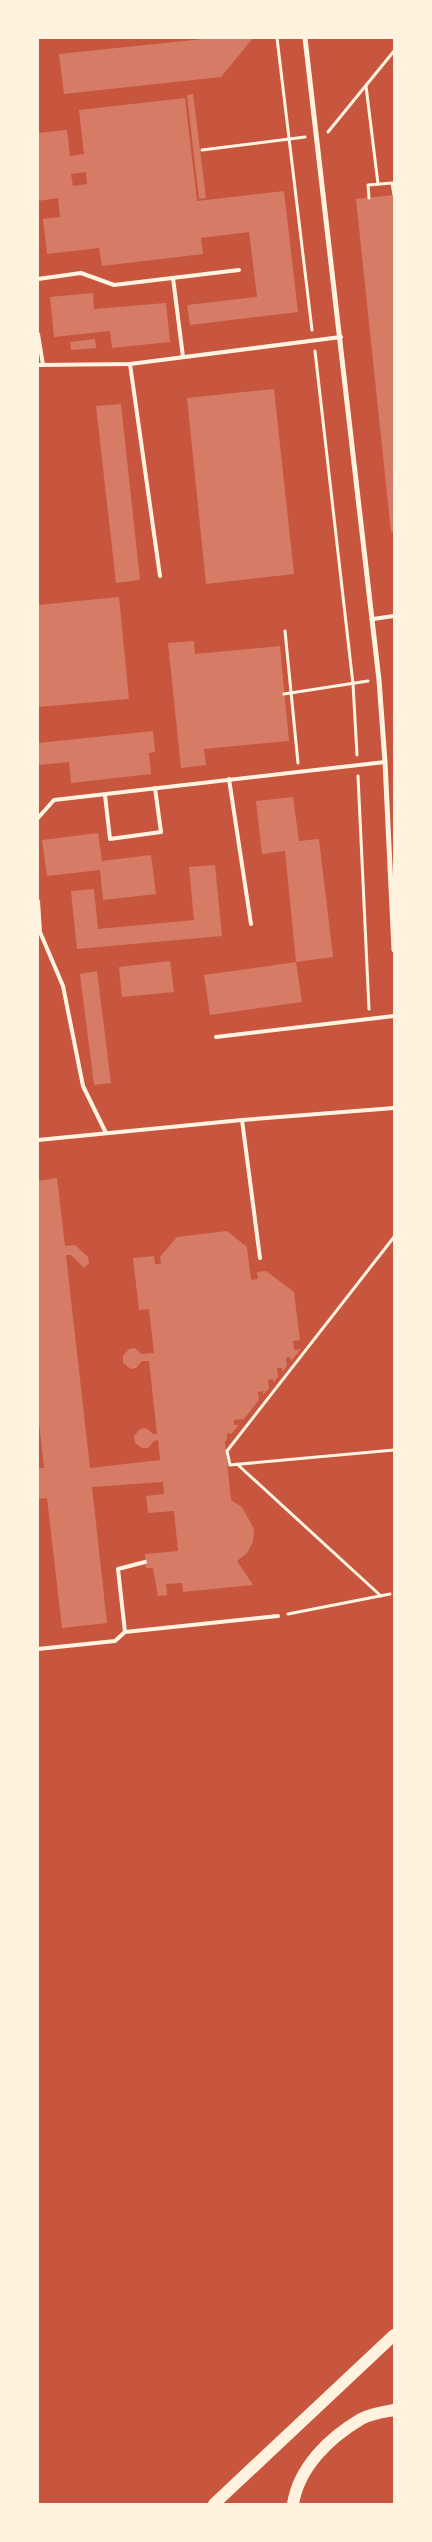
<svg xmlns="http://www.w3.org/2000/svg" width="432" height="2542" viewBox="0 0 432 2542" font-family="Overpass,sans-serif">
<style>
.building{fill:#d67c66;fill-rule:evenodd}
.lines{fill:none;stroke-linecap:round;stroke-linejoin:round}
.path{stroke:#fff3e0;stroke-width:3}
.service{stroke:#fff3e0;stroke-width:4}
.minor{stroke:#fff3e0;stroke-width:5}
.primary{stroke:#fff3e0;stroke-width:12}
</style>
<rect width="100%" height="100%" fill="#c8553d"/>
<g class="building">
<path d="M212,38H253L221,77L64,94L59,54Z"/>
<path d="M193,94L206,198L199,199L187,95Z"/>
<path d="M185,98L197,201L284,191L298,312L190,325L187,305L257,297L249,232L201,238L203,254L102,266L99,248L47,254L43,219L60,217L58,198L38,201V133L67,130L70,156L84,154L79,110ZM86,172L87,184L73,186L71,174Z"/>
<path d="M394,195V531L391,532L356,199Z"/>
<path d="M93,293L94,309L166,303L170,342L112,348L110,331L54,337L50,297Z"/>
<path d="M95,339L96,348L71,350L70,342Z"/>
<path d="M274,389L294,574L206,584L187,398Z"/>
<path d="M121,404L140,580L116,583L96,406Z"/>
<path d="M119,597L129,699L38,707V605Z"/>
<path d="M194,641L195,654L280,646L289,741L204,749L206,765L181,768L168,643Z"/>
<path d="M153,731L155,752L149,753L151,774L71,783L69,762L38,765V743Z"/>
<path d="M293,797L299,841L319,839L333,957L296,962L285,851L262,854L256,801Z"/>
<path d="M98,833L102,861L151,855L156,894L103,900L100,870L47,876L42,840Z"/>
<path d="M215,865L222,936L77,949L71,891L94,889L98,929L194,920L189,867Z"/>
<path d="M170,961L174,992L122,997L119,967Z"/>
<path d="M296,962L302,1002L210,1015L204,975Z"/>
<path d="M97,971L111,1083L94,1085L80,974Z"/>
<path d="M57,1178L65,1246L75,1245L88,1257L89,1263L84,1268L71,1255H66L90,1468L160,1460L158,1440L154,1441L148,1448H142L135,1443L134,1436L140,1429L146,1428L153,1434H157L149,1361H142L136,1368L131,1369L123,1363V1356L129,1349L135,1348L141,1354L154,1353L149,1309L139,1310L133,1258L154,1256L155,1264H161L160,1257L177,1237L227,1231L247,1247L251,1280L258,1279L257,1272L266,1271L294,1292L300,1340L293,1341L294,1350L301,1349L291,1361L290,1357L286,1358L287,1366L282,1372V1368H277L278,1377L273,1383V1379L268,1380L269,1388L263,1395V1391L258,1392L259,1400L244,1419L234,1420V1425H239L231,1434L227,1433V1439L225,1442L231,1500L242,1507L254,1529L253,1542L247,1553L237,1561L253,1585L183,1592L182,1583L166,1584L167,1595L158,1596L153,1568H146L145,1554L178,1551L174,1511L148,1513L146,1496L164,1494L163,1482L92,1487L107,1623L62,1628L47,1498L38,1499V1468H44L38,1414V1181Z"/>
</g>
<g class="lines">
<g class="path">
<path d="M277,38L312,330"/>
<path d="M366,86L378,184"/>
<path d="M328,132L394,51"/>
<path d="M202,150L305,137"/>
<path d="M369,198L368,185L392,183L394,195"/>
<path d="M315,351L353,684L357,755"/>
<path d="M285,631L298,763"/>
<path d="M284,694L368,681"/>
<path d="M358,776L369,1009"/>
<path d="M394,1237L227,1451L230,1465L394,1450"/>
<path d="M237,1464L381,1596"/>
<path d="M288,1614L390,1594"/>
</g>
<g class="service">
<path d="M173,278L183,357"/>
<path d="M38,279L81,273L114,285L239,270"/>
<path d="M38,334L43,365"/>
<path d="M130,364L160,576"/>
<path d="M38,365L130,364L341,337"/>
<path d="M373,619L394,616"/>
<path d="M229,779L251,924"/>
<path d="M105,795L110,839L161,832L155,788"/>
<path d="M38,818L54,800L385,762"/>
<path d="M38,901L40,932L63,986L83,1086L106,1133"/>
<path d="M216,1037L394,1016"/>
<path d="M242,1120L260,1258"/>
<path d="M38,1140L242,1120L394,1108"/>
<path d="M125,1632L118,1569L145,1562"/>
<path d="M38,1649L115,1641L125,1632L278,1616"/>
</g>
<path class="minor" d="M305,38L379,680L385,762L394,950"/>
<g class="primary">
<path d="M214,2504L394,2335"/>
<path d="M293,2504C299,2467 329,2438 361,2419C370,2414 384,2412 394,2410"/>
</g>
</g>
<rect width="432" height="2542" fill="none" stroke="#fff3e0" stroke-width="78"/>
</svg>
